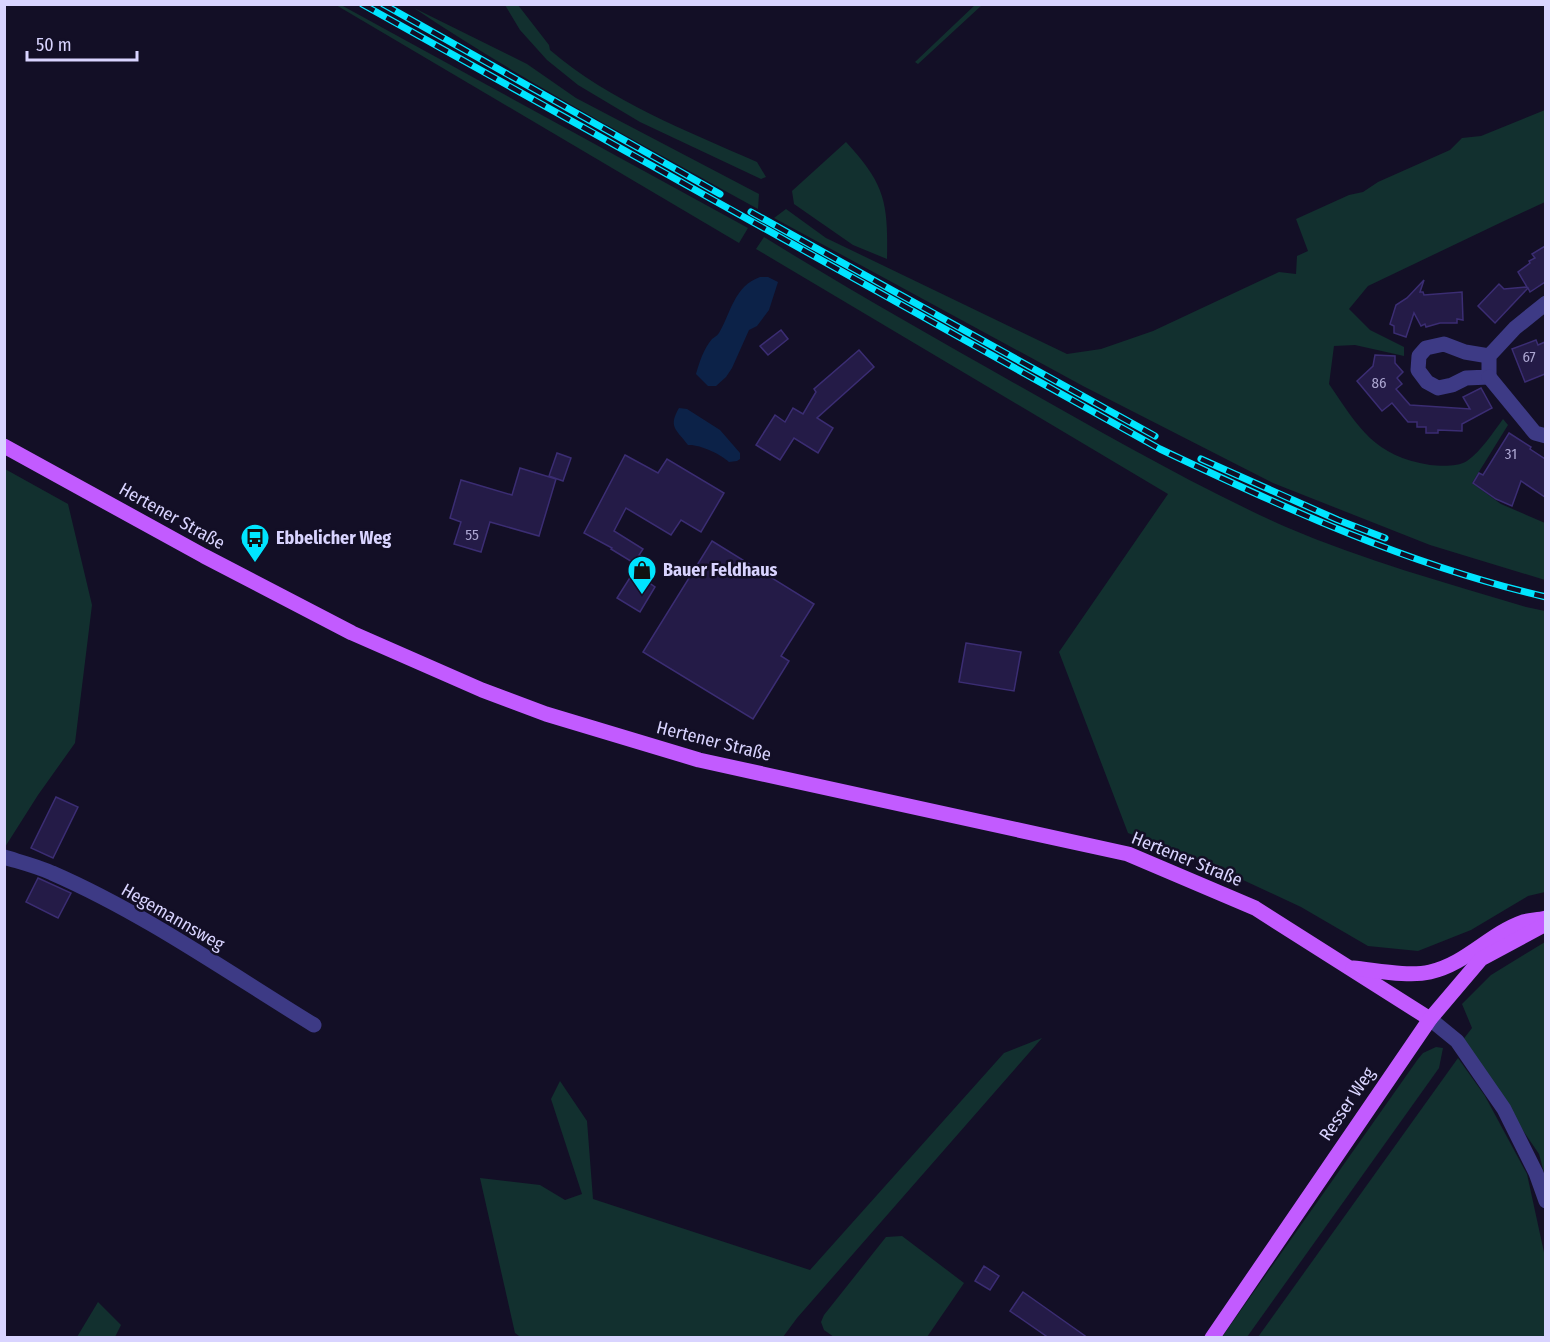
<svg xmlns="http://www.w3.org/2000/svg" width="1550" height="1342" viewBox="0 0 1550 1342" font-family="'Fira Sans Condensed',sans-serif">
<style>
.green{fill:#12302f}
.water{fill:#0c2248}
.building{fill:#241b47;stroke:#3b2d73;stroke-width:1.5}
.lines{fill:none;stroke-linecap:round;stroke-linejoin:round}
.minor{stroke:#3d3a85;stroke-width:15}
.major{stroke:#c25bff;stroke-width:15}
.rail-casing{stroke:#00e5ff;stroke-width:7}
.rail{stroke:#130f26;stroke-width:4.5;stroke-dasharray:14;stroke-linecap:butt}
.labels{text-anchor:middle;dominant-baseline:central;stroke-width:5;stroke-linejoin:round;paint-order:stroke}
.number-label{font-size:15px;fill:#aca6d1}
.street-label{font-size:18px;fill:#d9d4ff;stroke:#130f26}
.poi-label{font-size:18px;font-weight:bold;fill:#d9d4ff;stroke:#130f26;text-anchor:start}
</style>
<rect width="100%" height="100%" fill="#130f26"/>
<g class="green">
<path d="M336,5H341L748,228L739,243Z"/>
<path d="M505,5H518L549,45L550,50C611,102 685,130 757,162L766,177L761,179L640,122L578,85L547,60L520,30Z"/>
<path d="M975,5H982L918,64L915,62Z"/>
<path d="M414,8L527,64L576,98L759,194L758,209C642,144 524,82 414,8Z"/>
<path d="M1545,110V202L1504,221L1368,286L1349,309L1370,330L1404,347V356L1355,345L1334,346L1329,384C1359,428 1374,456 1430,465C1440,466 1458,467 1467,461C1482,450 1492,434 1503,419L1508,425L1472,483L1501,504L1545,523V580L1430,545L1273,483L1083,386L774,218L786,209L826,238L1067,354L1101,349L1153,331L1279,272L1296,274L1297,256L1308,251L1296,219L1349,195L1363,192L1378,182L1450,150L1462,138L1481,136Z"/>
<path d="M846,142C885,184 888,202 887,259L853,245L794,204L792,191Z"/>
<path d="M764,237C846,288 930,335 1014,383C1103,433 1192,485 1286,527C1363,560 1446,583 1526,607L1545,611V892L1528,896L1471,930L1418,951L1368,946L1301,907L1200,860L1128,833L1059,652L1168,494L756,249Z"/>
<path d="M5,469L68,504L92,605L75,743L38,795L5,847Z"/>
<path d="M1545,942V1176L1539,1154L1462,1041L1472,1028L1462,1004L1491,975Z"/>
<path d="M1042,1038L797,1318L783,1337L522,1338L515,1333L480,1178L540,1185L565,1200L582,1194L551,1099L560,1081L587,1121L593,1199L810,1270L1004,1053Z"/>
<path d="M1436,1047L1443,1048L1439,1068L1247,1337H1222L1418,1059L1423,1053Z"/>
<path d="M1458,1058L1485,1096L1527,1174L1545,1257V1337H1258Z"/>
<path d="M902,1236L964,1283L927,1337H834L824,1330L821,1322L824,1315L886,1237Z"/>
<path d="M98,1302L121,1325L115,1337H77Z"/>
</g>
<g class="water">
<path d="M760,277H768L778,282L769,310L757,326L749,330L732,368L726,377L716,386H708L696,374C699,363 704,348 712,339C714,337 717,336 719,333C731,313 734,286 760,277Z"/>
<path d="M679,408L687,409L720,430L740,453V459L737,461L729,462C721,454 699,444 688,445C676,429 668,427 679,408Z"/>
</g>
<g class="building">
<path d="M1545,246V282L1530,292L1528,288L1495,323L1478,306L1499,284L1504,289L1527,287L1518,272L1530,263L1529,261L1535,258L1532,254Z"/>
<path d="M1424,280L1420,292H1423L1424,295L1462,292L1463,320L1457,319V323H1440L1426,327L1425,324L1421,326L1414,313L1406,337L1394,333V326L1390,324L1396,305L1407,298Z"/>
<path d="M781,330L788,339L768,355L760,346Z"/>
<path d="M1536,340L1538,345L1545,342V374L1525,382L1512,349Z"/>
<path d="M859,350L874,367L817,418L833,428L818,453L794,438L780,460L756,445L775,415L785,422L793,408L803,414L816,392L814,389Z"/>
<path d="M1375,355L1395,356V363L1403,372L1397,378L1402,384L1396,389L1410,405L1470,409L1463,397L1481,388L1492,408L1462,424V431L1438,430V433H1426V427H1417V422H1408L1392,403L1382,411L1357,381L1373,366Z"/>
<path d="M1509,433L1531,447L1530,449L1545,459V497L1521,481L1512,506L1496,499L1473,483L1479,473L1483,475Z"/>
<path d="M557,453L571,458L563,481L549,476Z"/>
<path d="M625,455L658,473L667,459L724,493L701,532L681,520L671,535L626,508L614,531L643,549L639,555L654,564L648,575L651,576L648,582L655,587L640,612L617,598L633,573L629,571L634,563L611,549L612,548L584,533Z"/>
<path d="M520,468L556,479L539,536L490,522L481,552L454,544L461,522L450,518L461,480L512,495Z"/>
<path d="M712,541L814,604L781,656L789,661L753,719L643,652Z"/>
<path d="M966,643L1021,652L1014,691L959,682Z"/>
<path d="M56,797L78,807L53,858L31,848Z"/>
<path d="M38,878L71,893L58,918L26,902Z"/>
<path d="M984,1266L999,1276L990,1290L975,1281Z"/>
<path d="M1023,1292L1088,1338H1049L1010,1311Z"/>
</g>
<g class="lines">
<g class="minor">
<path d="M1489,356L1465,352L1444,344L1426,348L1419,356L1418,370L1427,382L1438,388L1452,385L1466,378L1489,377V356L1515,328L1546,303"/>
<path d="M1489,377L1535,433L1546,436"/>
<path d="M4,857C20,862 37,866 52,873C144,913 229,973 314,1025"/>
<path d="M1430,1019L1457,1041L1504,1109L1536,1173L1546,1201"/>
</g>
<g class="major">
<path d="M4,446L204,556L352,633L482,690L546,714L699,760L1128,854L1255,908L1430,1019"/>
<path d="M1353,968C1375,970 1408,977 1430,972C1466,964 1489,934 1523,922C1530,920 1538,920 1546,918"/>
<path d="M1212,1338L1430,1019L1481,959L1546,924"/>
</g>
<g class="rail-casing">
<g id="rail">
<path d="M362,4L1160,449C1284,508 1411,566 1546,597"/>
<path d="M383,4L720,194"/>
<path d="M751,212L1155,436"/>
<path d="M1201,459L1338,520L1385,538"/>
</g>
</g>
<use href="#rail" class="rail"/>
</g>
<defs>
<g id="bus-pin" transform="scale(1.5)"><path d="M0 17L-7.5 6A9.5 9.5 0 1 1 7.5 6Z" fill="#00e5ff" stroke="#130f26"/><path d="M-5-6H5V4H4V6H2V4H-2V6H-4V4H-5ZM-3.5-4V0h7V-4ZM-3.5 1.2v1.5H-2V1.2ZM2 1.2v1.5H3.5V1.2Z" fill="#111"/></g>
<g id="shop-pin" transform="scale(1.5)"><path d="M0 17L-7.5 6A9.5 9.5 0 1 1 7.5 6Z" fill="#00e5ff" stroke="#130f26"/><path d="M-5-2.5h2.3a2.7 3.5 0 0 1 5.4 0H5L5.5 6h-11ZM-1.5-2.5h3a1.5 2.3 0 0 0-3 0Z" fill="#111"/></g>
</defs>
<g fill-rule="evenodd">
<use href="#bus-pin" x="255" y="538"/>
<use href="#shop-pin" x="642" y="570"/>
</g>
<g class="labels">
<g class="number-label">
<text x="1529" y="357">67</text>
<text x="1379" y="383">86</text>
<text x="1511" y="454">31</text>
<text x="472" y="535">55</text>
</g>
<g class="street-label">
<text transform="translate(172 516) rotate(29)">Hertener Straße</text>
<text transform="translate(714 741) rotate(14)">Hertener Straße</text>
<text transform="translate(1187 859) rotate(22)">Hertener Straße</text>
<text transform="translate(173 917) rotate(30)">Hegemannsweg</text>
<text transform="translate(1347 1104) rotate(-56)">Resser Weg</text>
</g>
<g class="poi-label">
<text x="276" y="538">Ebbelicher Weg</text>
<text x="663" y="570">Bauer Feldhaus</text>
</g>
</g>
<rect width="1550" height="1342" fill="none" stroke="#d9d4ff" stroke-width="12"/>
<path d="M27 51v9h110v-9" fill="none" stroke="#d9d4ff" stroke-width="3"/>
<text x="36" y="51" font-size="18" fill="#d9d4ff" stroke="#130f26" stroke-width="4.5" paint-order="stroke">50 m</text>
</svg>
